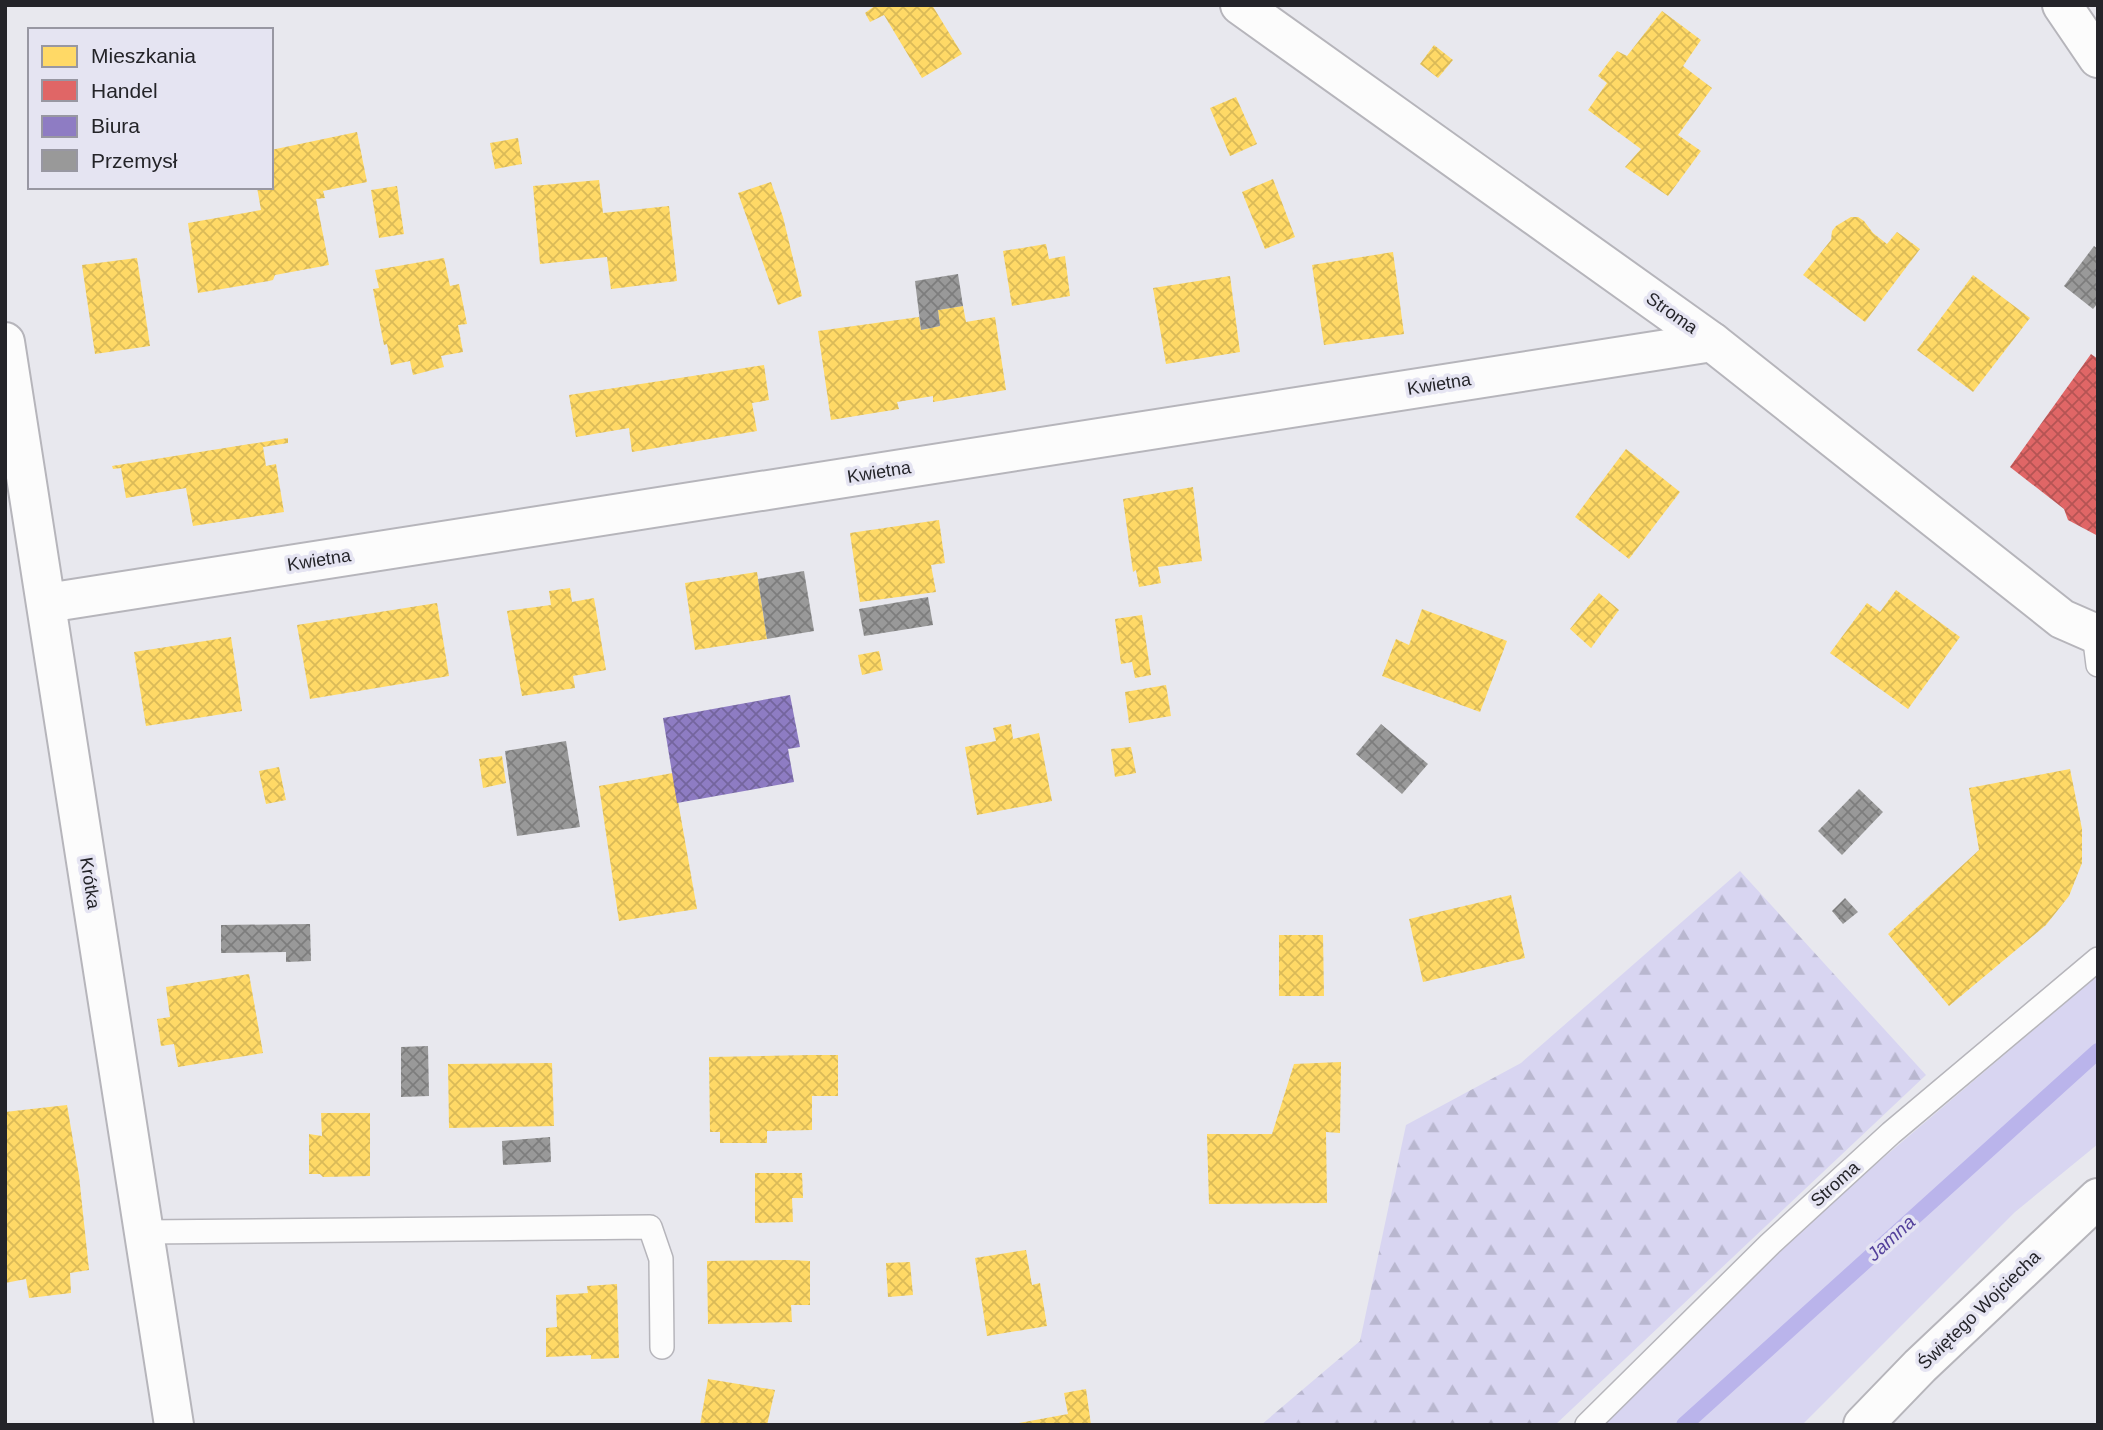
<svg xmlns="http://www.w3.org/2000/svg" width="2103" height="1430" viewBox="0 0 2103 1430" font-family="Arial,sans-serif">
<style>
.grass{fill:#d8d5f1}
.forest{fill:url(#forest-firs)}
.homes{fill:url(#homes-cross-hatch)}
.shops{fill:url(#shops-cross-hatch)}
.offices{fill:url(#offices-cross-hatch)}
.industry{fill:url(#industry-cross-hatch)}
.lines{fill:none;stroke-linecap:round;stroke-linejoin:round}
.stream{stroke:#bab4eb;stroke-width:16}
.lane-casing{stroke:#b6b5bb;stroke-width:26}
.street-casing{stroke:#b6b5bb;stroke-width:42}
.secondary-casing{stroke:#b6b5bb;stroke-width:42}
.lane{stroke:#fcfcfc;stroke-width:23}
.street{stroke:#fcfcfc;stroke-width:38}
.secondary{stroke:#fcfcfc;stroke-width:38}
.labels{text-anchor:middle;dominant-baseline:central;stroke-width:7;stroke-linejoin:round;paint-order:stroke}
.street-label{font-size:18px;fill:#242429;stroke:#e5e4f2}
.water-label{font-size:19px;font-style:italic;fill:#54419b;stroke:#e5e4f2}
</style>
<defs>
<pattern id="forest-firs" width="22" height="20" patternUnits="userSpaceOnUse" patternTransform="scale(1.75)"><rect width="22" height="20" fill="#d8d5f1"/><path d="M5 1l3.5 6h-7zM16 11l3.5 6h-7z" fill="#b9b7cf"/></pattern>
<pattern id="homes-cross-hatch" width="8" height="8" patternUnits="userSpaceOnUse" patternTransform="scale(1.75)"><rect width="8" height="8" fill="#ffd966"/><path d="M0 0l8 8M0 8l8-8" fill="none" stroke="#daba58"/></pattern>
<pattern id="shops-cross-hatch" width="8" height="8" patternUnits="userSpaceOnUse" patternTransform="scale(1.75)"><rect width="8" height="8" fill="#e06666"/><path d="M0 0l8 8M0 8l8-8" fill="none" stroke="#b55454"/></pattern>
<pattern id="offices-cross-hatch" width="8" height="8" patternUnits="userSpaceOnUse" patternTransform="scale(1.75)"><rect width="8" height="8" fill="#8e7cc3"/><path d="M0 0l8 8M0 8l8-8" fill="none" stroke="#74659e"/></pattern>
<pattern id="industry-cross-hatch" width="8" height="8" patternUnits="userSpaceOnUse" patternTransform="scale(1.75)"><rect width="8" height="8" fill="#999"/><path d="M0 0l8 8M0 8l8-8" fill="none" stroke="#7d7d7d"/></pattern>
</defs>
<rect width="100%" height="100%" fill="#e8e8ee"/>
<path class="grass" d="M2098,975V1144L2015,1212L1802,1425H1597L1829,1204Z"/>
<path class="forest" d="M1740,871L1926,1075L1555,1425H1261L1360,1341L1406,1125L1521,1063Z"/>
<g class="homes">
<path d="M876,5H932L962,54L922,78L884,15L870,22L865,13Z"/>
<path d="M1662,11L1701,40L1683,66L1712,88L1678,135L1701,151L1668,196L1625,167L1641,149L1588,110L1607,83L1598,76L1617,51L1627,56Z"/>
<path d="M1434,45L1453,60L1438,78L1420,64Z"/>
<path d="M1236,97L1257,144L1230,156L1210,108Z"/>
<path d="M357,132L367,182L323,191L325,198L316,199L329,265L275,275L273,280L269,281L198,293L188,223L261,210L257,187H271V150Z"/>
<path d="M518,138L522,164L495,169L490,143Z"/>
<path d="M1273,179L1295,237L1265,249L1242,192Z"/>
<path d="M599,180L603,213L669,206L677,281L611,289L607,257L540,264L533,186Z"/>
<path d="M771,182L783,217L802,296L778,305L738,193Z"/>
<path d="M397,186L404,234L379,238L371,190Z"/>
<path d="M1851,217H1858L1864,221L1873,233L1887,244L1897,232L1920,249L1865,322L1803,275L1831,240L1832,231L1836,226Z"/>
<path d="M1046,244L1049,259L1065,256L1070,296L1012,306L1003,251Z"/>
<path d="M1393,252L1404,334L1324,345L1312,265Z"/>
<path d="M137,258L150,346L95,354L82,265Z"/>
<path d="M444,258L450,286L459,284L467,324L458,325L463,352L441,356L444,367L413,375L410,361L391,365L387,344L384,345L373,289L379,288L375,270Z"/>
<path d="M1973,275L2030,318L1973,392L1917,350Z"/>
<path d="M1230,276L1240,352L1166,364L1153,288Z"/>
<path d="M963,306L966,322L995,317L1006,390L933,402V396L897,402L899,409L831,420L818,331L919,317L921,330L940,326L938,310Z"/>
<path d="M764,365L769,400L752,403L757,431L632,452L629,428L576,437L569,395Z"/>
<path d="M288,438V443L263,447L266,466L276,464L284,512L193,526L186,488L126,498L121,468L113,469L112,466Z"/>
<path d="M1626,449L1680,492L1629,559L1575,517Z"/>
<path d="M1193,487L1202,561L1158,567L1161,583L1139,587L1136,570L1133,572L1123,499Z"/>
<path d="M939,520L945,563L931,565L936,592L860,602L850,533Z"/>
<path d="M757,572L767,639L695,650L685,583Z"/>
<path d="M570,588L572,602L594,598L606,670L573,676L575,688L522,696L507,611L551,605L549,591Z"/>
<path d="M1896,590L1960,637L1908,709L1830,653L1867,603L1880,612Z"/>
<path d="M1599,593L1619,610L1591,648L1570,629Z"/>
<path d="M437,603L449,676L310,699L297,625Z"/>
<path d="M1422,609L1507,641L1480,712L1382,676L1396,639L1409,645Z"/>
<path d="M1142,615L1151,675L1135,678L1132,662L1121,664L1115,619Z"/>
<path d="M231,637L242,711L146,726L134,652Z"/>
<path d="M879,651L883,670L862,675L858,655Z"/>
<path d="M1166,685L1171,716L1129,723L1125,692Z"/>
<path d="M1011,724L1013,739L1039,733L1052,801L977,815L965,747L996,741L993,728Z"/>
<path d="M1131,747L1136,773L1115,777L1111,749Z"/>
<path d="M502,756L506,783L483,788L479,759Z"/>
<path d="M279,767L286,800L266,804L259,771Z"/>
<path d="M2070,769L2082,829V863L2069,896L2046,925L1949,1006L1888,934L1979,850L1969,788Z"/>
<path d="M673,773L697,909L619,921L599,786Z"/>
<path d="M1511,895L1525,958L1423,982L1409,919Z"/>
<path d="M1279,935H1323L1324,996H1279Z"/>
<path d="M249,974L263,1053L178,1067L174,1044L161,1046L157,1019L170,1017L166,987Z"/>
<path d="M811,1055H838V1096H812V1130L767,1131V1143H720V1132H710L709,1057Z"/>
<path d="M1341,1062L1340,1133L1326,1132L1327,1203L1209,1204L1207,1134H1272L1294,1064Z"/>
<path d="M552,1063L554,1126L449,1128L448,1064Z"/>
<path d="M67,1105L79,1176L89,1270L70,1273L71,1293L29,1298L26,1279L5,1283V1112Z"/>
<path d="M321,1113H370V1176L323,1177L320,1174H309V1134L322,1136Z"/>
<path d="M755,1173H802L803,1198H792L793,1222L755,1223Z"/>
<path d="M1026,1250L1032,1285L1040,1283L1047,1326L987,1336L975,1258Z"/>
<path d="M789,1260L810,1261V1305H791L792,1322L708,1324L707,1261Z"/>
<path d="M910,1262L913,1295L888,1297L886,1263Z"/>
<path d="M617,1284L619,1358L591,1359V1355L546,1357V1328L557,1327L556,1295L588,1293L587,1286Z"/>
<path d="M708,1379L775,1390L767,1425H700Z"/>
<path d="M1086,1389L1091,1425H1008L1068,1414L1064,1393Z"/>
</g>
<path class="shops" d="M2091,354L2098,359V536L2068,520L2064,509L2010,467Z"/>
<path class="offices" d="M790,695L800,747L788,749L794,782L677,803L663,718Z"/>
<g class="industry">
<path d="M2094,246L2098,249V303L2093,309L2064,286Z"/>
<path d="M958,274L963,306L938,310L940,326L921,330L915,281Z"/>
<path d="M804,571L814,631L767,639L758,579Z"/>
<path d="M928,597L933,625L864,636L859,609Z"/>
<path d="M1381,724L1428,764L1402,794L1356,754Z"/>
<path d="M566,741L580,827L517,836L505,751Z"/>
<path d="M1859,789L1883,812L1842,855L1818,831Z"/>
<path d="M1845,898L1858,912L1843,924L1832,911Z"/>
<path d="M310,924L311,961L286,962V952L221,953V925Z"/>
<path d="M428,1046L429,1096L401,1097V1047Z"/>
<path d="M550,1137L551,1162L503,1165L502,1141Z"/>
</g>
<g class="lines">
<path class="stream" d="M1684,1425L2098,1051"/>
<g class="lane-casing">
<g id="lane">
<path d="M2094,633L2098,665"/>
<path d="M144,1232L650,1227L661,1259L662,1347"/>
<path d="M1587,1425L1770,1244L1891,1133L2098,959"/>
</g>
</g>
<g class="street-casing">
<g id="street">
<path d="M1240,5L1712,342L2062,619L2094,633H2098"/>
<path d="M2062,5L2098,58"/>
<path d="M5,342L174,1425"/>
<path d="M47,603L1712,342"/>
</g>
</g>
<g class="secondary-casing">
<path id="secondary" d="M1863,1425L1920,1366L2098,1198"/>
</g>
<use href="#lane" class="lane"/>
<use href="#street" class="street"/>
<use href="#secondary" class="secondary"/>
</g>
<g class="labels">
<g class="street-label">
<text transform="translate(1672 313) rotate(35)">Stroma</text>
<text transform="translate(1439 384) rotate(-9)">Kwietna</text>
<text transform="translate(879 472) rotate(-9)">Kwietna</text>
<text transform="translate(319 560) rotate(-9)">Kwietna</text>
<text transform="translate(90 883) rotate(81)">Krótka</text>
<text transform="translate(1835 1184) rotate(-42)">Stroma</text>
<text transform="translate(1979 1310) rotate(-44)">Świętego Wojciecha</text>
</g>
<g class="water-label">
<text transform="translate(1891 1238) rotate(-42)">Jamna</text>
</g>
</g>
<rect width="2103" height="1430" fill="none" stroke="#242429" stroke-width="14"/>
<rect x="28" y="28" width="245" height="161" fill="#e5e4f2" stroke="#9897a2" stroke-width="2"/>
<rect x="42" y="46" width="35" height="21" fill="#ffd966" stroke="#9897a2" stroke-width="2"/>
<text x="91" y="63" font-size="21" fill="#242429">Mieszkania</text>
<rect x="42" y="80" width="35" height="21" fill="#e06666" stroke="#9897a2" stroke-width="2"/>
<text x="91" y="98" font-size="21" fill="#242429">Handel</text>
<rect x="42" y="116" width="35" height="21" fill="#8e7cc3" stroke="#9897a2" stroke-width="2"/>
<text x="91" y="133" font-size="21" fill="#242429">Biura</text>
<rect x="42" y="150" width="35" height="21" fill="#999999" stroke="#9897a2" stroke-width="2"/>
<text x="91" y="168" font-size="21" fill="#242429">Przemysł</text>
</svg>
